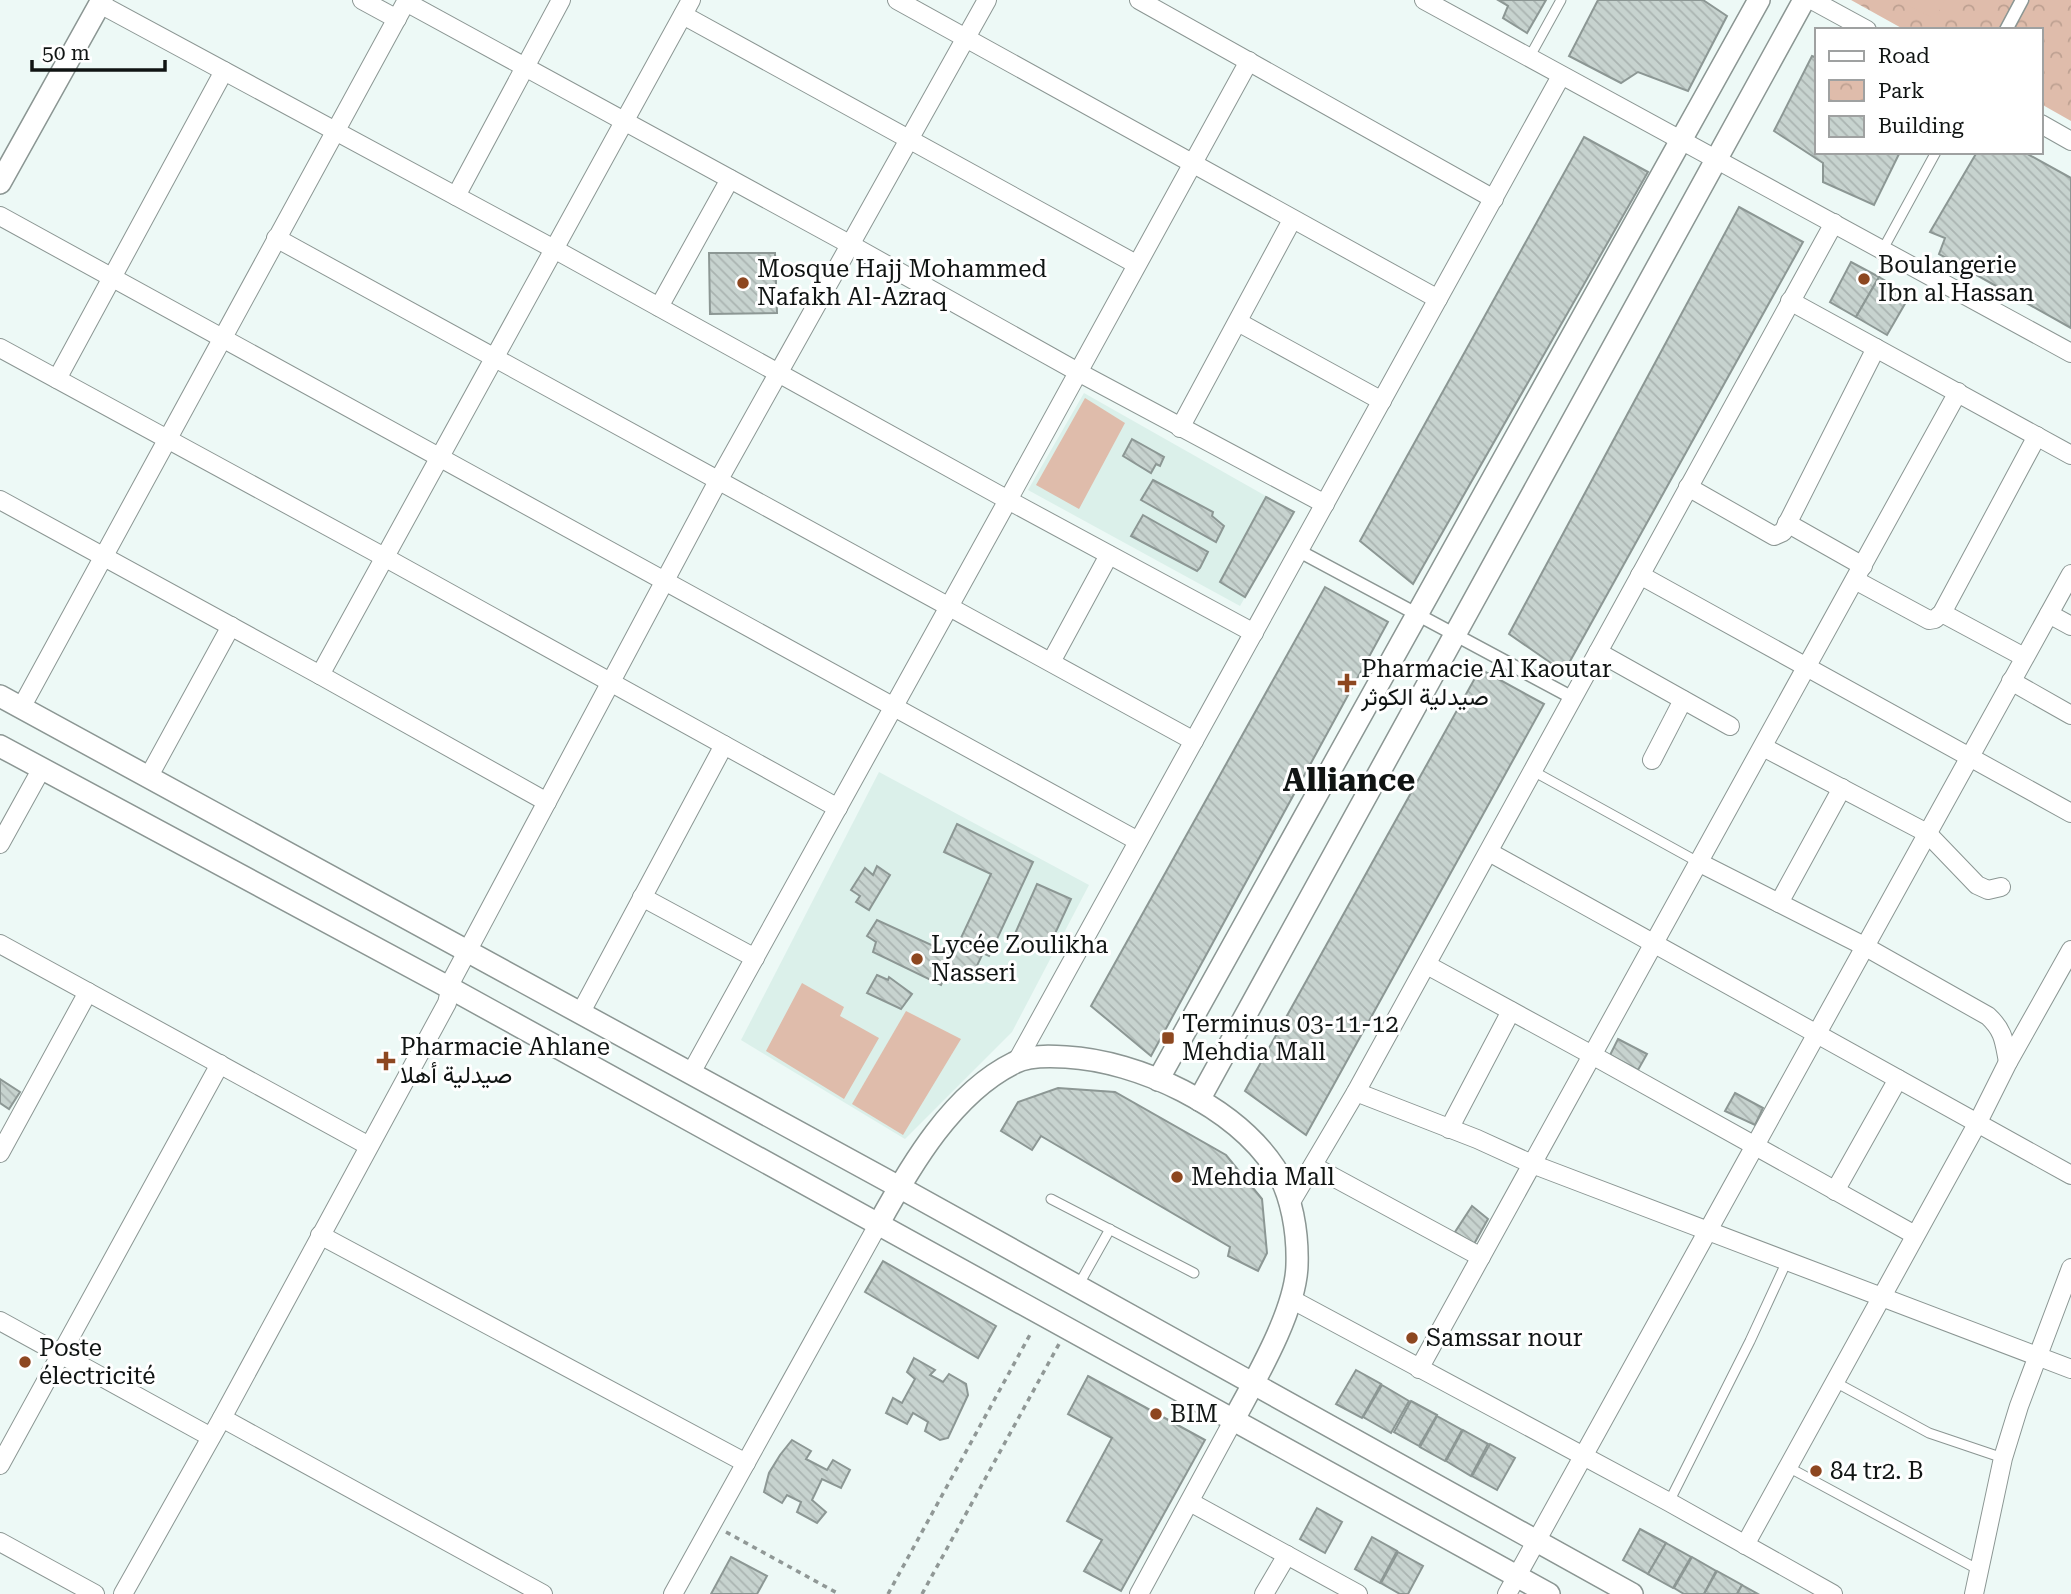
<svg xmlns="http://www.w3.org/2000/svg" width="2071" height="1594" viewBox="0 0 2071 1594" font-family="'Roboto Serif',Vazirmatn,serif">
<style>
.built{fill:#dbf0ea}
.park{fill:url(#park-crowns)}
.pitch{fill:#dfbcab}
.building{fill:url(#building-back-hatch);stroke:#8c9794;stroke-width:2}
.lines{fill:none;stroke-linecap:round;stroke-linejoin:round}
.service-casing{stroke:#8b9693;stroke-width:11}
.pedestrian-casing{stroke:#8b9693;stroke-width:15}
.minor-casing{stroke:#8b9693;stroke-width:20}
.tertiary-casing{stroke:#8b9693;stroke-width:24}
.path{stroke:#909896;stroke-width:3.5;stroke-dasharray:5 5;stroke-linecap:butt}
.service{stroke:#fff;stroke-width:9}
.pedestrian{stroke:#fff;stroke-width:12}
.minor{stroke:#fff;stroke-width:18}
.tertiary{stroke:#fff;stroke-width:21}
.poi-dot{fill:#8d4720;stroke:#fff;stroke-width:2.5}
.labels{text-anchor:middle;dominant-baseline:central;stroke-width:6;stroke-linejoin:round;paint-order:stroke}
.poi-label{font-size:24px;fill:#101413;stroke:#fff;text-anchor:start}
.district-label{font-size:32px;font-weight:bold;fill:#101413;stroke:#fff}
</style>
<defs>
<pattern id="park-crowns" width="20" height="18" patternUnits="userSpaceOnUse" patternTransform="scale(1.75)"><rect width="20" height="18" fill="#dfbcab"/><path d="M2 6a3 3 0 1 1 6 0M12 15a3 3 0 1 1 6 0" fill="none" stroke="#bea192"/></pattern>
<pattern id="building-back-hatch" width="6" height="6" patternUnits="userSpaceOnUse" patternTransform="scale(1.75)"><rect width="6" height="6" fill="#c7d3cf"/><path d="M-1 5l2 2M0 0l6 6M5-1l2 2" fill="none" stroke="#aab4b1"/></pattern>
</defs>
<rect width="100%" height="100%" fill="#edf9f6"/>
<g class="built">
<path d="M1084,393L1294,512L1240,606L1028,490Z"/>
<path d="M879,772L1089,885L1012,1032L905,1139L741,1040Z"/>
</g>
<path class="park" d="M1851,0H2071V121L2041,104V30H1905Z"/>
<g class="pitch">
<path d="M1898,0H1945L1935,19Z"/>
<path d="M1085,398L1125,423L1079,509L1036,485Z"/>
<path d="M802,983L844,1007L840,1016L879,1038L844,1099L766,1051Z"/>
<path d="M906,1011L961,1039L903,1135L852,1104Z"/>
</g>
<g class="building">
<path d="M1498,0H1546L1527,33L1503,18L1508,6Z"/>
<path d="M1598,0H1703L1727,16L1688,91L1638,72L1621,83L1569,56Z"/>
<path d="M1812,56L1817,58V152H1900L1874,205L1823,182V163L1774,131Z"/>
<path d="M1584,137L1648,172L1413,584L1360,541Z"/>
<path d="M1977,152H2024L2071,178V328L1939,254L1945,238L1930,232Z"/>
<path d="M1739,207L1803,242L1564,672L1509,634Z"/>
<path d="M709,253H775L777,313L710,314Z"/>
<path d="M1851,262L1879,277L1856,317L1830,302Z"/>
<path d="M1879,277L1910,295L1887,335L1856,317Z"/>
<path d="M1132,439L1164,457L1160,466L1156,464L1151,473L1123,456Z"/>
<path d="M1153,480L1213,512L1212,516L1224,526L1216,542L1141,500Z"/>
<path d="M1266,497L1294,512L1245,597L1220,582Z"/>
<path d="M1143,515L1208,552L1200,568L1197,571L1131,536Z"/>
<path d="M1325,587L1388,622L1151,1056L1091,1006Z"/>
<path d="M1480,669L1544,704L1306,1135L1245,1091Z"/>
<path d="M957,824L1033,862L989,956L983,953L971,978L949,968L941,985L873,952L876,942L867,936L877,920L953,955L991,874L944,852Z"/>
<path d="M877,866L890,875L869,910L856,902L860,896L851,890L865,868L873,875Z"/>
<path d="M1037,884L1071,899L1047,951L1014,936Z"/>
<path d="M877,975L888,980L889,977L912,994L901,1009L867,993Z"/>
<path d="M1618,1039L1647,1054L1638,1070L1610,1055Z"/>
<path d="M0,1079L20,1092L9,1109L0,1103Z"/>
<path d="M1058,1088L1115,1092L1226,1155L1262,1199L1267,1253L1258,1271L1228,1256L1230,1247L1041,1136L1032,1150L1001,1131L1018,1102Z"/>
<path d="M1735,1093L1763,1108L1755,1125L1725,1111Z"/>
<path d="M1472,1206L1488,1219L1474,1244L1455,1232Z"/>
<path d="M883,1261L996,1326L978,1358L865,1292Z"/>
<path d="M914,1358L935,1370L930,1375L943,1382L949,1374L966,1384L968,1395L948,1438L940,1440L925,1431L928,1422L913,1413L907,1424L886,1413L893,1398L902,1403L915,1379L907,1372Z"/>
<path d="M1356,1370L1381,1384L1362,1418L1336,1404Z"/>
<path d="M1088,1376L1205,1440L1121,1591L1084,1571L1102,1540L1067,1521L1112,1438L1068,1414Z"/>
<path d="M1382,1385L1409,1401L1391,1433L1363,1417Z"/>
<path d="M1411,1401L1437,1415L1419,1446L1394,1432Z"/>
<path d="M1437,1416L1462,1430L1445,1461L1420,1447Z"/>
<path d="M1463,1430L1488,1444L1471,1476L1446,1461Z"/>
<path d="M792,1440L811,1451L806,1459L827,1470L833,1460L850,1470L841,1488L822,1479L812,1500L826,1512L817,1523L797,1512L801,1502L787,1495L782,1503L764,1492L769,1473L780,1455Z"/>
<path d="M1490,1444L1515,1458L1497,1490L1472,1476Z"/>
<path d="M1317,1508L1342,1522L1325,1553L1300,1539Z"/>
<path d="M1640,1529L1666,1543L1648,1574L1623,1560Z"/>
<path d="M1372,1537L1397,1551L1380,1583L1355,1569Z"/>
<path d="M1666,1543L1691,1557L1673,1588L1648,1574Z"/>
<path d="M1398,1552L1423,1566L1408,1594H1400L1381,1583Z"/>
<path d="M731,1557L767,1576L757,1594H711Z"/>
<path d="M1692,1557L1716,1571L1704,1594H1684L1674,1588Z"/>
<path d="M1717,1571L1742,1585L1737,1594H1704Z"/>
<path d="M1742,1585L1758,1594H1737Z"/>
</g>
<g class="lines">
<g class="service-casing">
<g id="service">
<path d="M1529,58L1561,0"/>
<path d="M1883,249L1936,152"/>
<path d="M1533,771L1698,862"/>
<path d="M1051,1199L1194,1273"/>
<path d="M1078,1286L1110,1229"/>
<path d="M1835,1382L1929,1433L2003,1458"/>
<path d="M1788,1467L1979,1570"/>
<path d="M1669,1502L1750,1341L1787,1261"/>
</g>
</g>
<g class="pedestrian-casing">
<g id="pedestrian">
<path d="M2006,30L2022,0"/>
<path d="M1299,551L1573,698"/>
</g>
</g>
<g class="minor-casing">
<g id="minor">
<path d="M362,0L397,19"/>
<path d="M897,0L1438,299"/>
<path d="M1139,0L1494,199"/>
<path d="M1424,0L2071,353"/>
<path d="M1812,0L1867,30"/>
<path d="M406,2L851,245L1078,372L1325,504"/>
<path d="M100,4L554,249L1008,500L1254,633"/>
<path d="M683,15L1136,264"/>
<path d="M2041,124L2071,141"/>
<path d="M456,196L561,0"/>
<path d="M0,216L1138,841"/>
<path d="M276,238L1194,741"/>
<path d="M1790,301L2071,455"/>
<path d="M659,307L730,179"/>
<path d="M1238,322L1382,401"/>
<path d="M0,348L386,558L838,808"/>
<path d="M57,379L224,71"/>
<path d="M1180,428L1292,220"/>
<path d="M1688,487L1774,536L1783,532L1876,348"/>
<path d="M0,500L320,675L547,802"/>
<path d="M1787,523L1863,566"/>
<path d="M1640,575L2071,813"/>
<path d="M1855,580L1929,620L1935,619L1942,613L2037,436"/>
<path d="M1942,613L2024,657"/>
<path d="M2049,614L2071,626"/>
<path d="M1598,652L1730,726"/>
<path d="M1051,662L1109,555"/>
<path d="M320,675L691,0"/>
<path d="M2011,681L2071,715"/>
<path d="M21,708L407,0"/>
<path d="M1763,747L1927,833L1977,885L1988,890L2001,887"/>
<path d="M1652,760L1683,700"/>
<path d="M149,776L231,626"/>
<path d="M0,844L42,768"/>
<path d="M1489,852L2071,1175"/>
<path d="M1698,862L1864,946L1988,1016C2004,1031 2004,1041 2008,1062"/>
<path d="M642,897L755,958"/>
<path d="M1779,903L1842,788"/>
<path d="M0,944L369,1146"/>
<path d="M1427,965L1592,1055L1915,1235"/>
<path d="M581,1012L724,745"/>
<path d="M1017,1061L1561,76"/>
<path d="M691,1073L1008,500L1249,61"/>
<path d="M1356,1092L1477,1139L1532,1164L2071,1369"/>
<path d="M1449,1129L1511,1011"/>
<path d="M0,1153L88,992"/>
<path d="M1313,1166L1481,1257"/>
<path d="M1835,1191L1898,1079"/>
<path d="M1291,1202L1356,1092L1834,223"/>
<path d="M320,1235L746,1463"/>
<path d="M1291,1299L1669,1502L1833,1594"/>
<path d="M0,1321L211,1437"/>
<path d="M1419,1369L1958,392"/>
<path d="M222,1418L543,1594"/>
<path d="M0,1465L220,1064"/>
<path d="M1190,1502L1358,1594"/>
<path d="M0,1542L95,1594"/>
<path d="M1745,1545L1977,1124L2008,1062L2071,950"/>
<path d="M123,1594L222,1418L447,1003L453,978L718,481L987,0"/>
<path d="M673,1594L879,1223"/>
<path d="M1139,1594L1233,1421"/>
<path d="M1264,1594L1287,1555"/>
<path d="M1507,1594L2071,574"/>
<path d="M1974,1594L2003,1458L2019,1406L2071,1268"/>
</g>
</g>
<g class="tertiary-casing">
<g id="tertiary">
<path d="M0,183L102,0"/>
<path d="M0,696L899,1187L1632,1594"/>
<path d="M0,746L450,988L1549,1594"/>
<path d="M1158,1080L1759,0"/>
<path d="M1199,1100L1804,0"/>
<path d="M879,1223C911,1165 953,1093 1014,1063C1028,1055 1050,1056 1066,1057C1139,1061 1234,1106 1275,1168C1292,1194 1298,1234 1297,1265C1296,1311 1255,1380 1233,1421"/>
</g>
</g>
<g class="path">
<path d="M726,1532L839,1594"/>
<path d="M888,1594L1032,1331"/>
<path d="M922,1594L1059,1344"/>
</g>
<use href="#service" class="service"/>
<use href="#pedestrian" class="pedestrian"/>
<use href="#minor" class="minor"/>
<use href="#tertiary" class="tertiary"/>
</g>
<g class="poi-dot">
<circle cx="1864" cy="279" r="7"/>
<circle cx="743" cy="283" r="7"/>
<path d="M1343.5 672.5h7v7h7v7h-7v7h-7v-7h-7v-7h7z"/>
<circle cx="917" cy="959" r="7"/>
<rect x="1161" y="1031" width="14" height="14" rx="3.5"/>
<path d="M382.5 1050.5h7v7h7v7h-7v7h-7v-7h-7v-7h7z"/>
<circle cx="1177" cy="1177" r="7"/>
<circle cx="1412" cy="1338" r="7"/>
<circle cx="25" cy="1362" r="7"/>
<circle cx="1156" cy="1414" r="7"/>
<circle cx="1816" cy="1471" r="7"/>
</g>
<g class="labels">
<g class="poi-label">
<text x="1878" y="265">Boulangerie<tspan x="1878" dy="28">Ibn al Hassan</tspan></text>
<text x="757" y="269">Mosque Hajj Mohammed<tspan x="757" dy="28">Nafakh Al-Azraq</tspan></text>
<text x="1361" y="669">Pharmacie Al Kaoutar<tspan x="1361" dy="28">صيدلية الكوثر</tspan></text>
<text x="931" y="945">Lycée Zoulikha<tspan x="931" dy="28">Nasseri</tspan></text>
<text x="1182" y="1024">Terminus 03-11-12<tspan x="1182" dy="28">Mehdia Mall</tspan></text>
<text x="400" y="1047">Pharmacie Ahlane<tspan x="400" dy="28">صيدلية أهلا</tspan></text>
<text x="1191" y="1177">Mehdia Mall</text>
<text x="1426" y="1338">Samssar nour</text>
<text x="39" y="1348">Poste<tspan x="39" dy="28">électricité</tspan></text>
<text x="1170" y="1414">BIM</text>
<text x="1830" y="1471">84 tr2. B</text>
</g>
<g class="district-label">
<text x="1349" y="780">Alliance</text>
</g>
</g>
<rect x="1815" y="28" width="228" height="126" fill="#ffffff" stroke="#9fa1a1" stroke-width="2"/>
<rect x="1829" y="51" width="35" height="10" fill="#ffffff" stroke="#9fa1a1" stroke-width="2"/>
<text x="1878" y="63" font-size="21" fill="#101413">Road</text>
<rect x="1829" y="80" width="35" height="21" fill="url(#park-crowns)" stroke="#9fa1a1" stroke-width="2"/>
<text x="1878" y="98" font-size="21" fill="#101413">Park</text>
<rect x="1829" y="116" width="35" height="21" fill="url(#building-back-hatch)" stroke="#9fa1a1" stroke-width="2"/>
<text x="1878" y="133" font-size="21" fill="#101413">Building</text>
<path d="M32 60v10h133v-10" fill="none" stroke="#101413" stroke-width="3.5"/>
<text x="42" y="60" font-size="21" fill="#101413" stroke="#ffffff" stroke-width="5" paint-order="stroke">50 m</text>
</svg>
